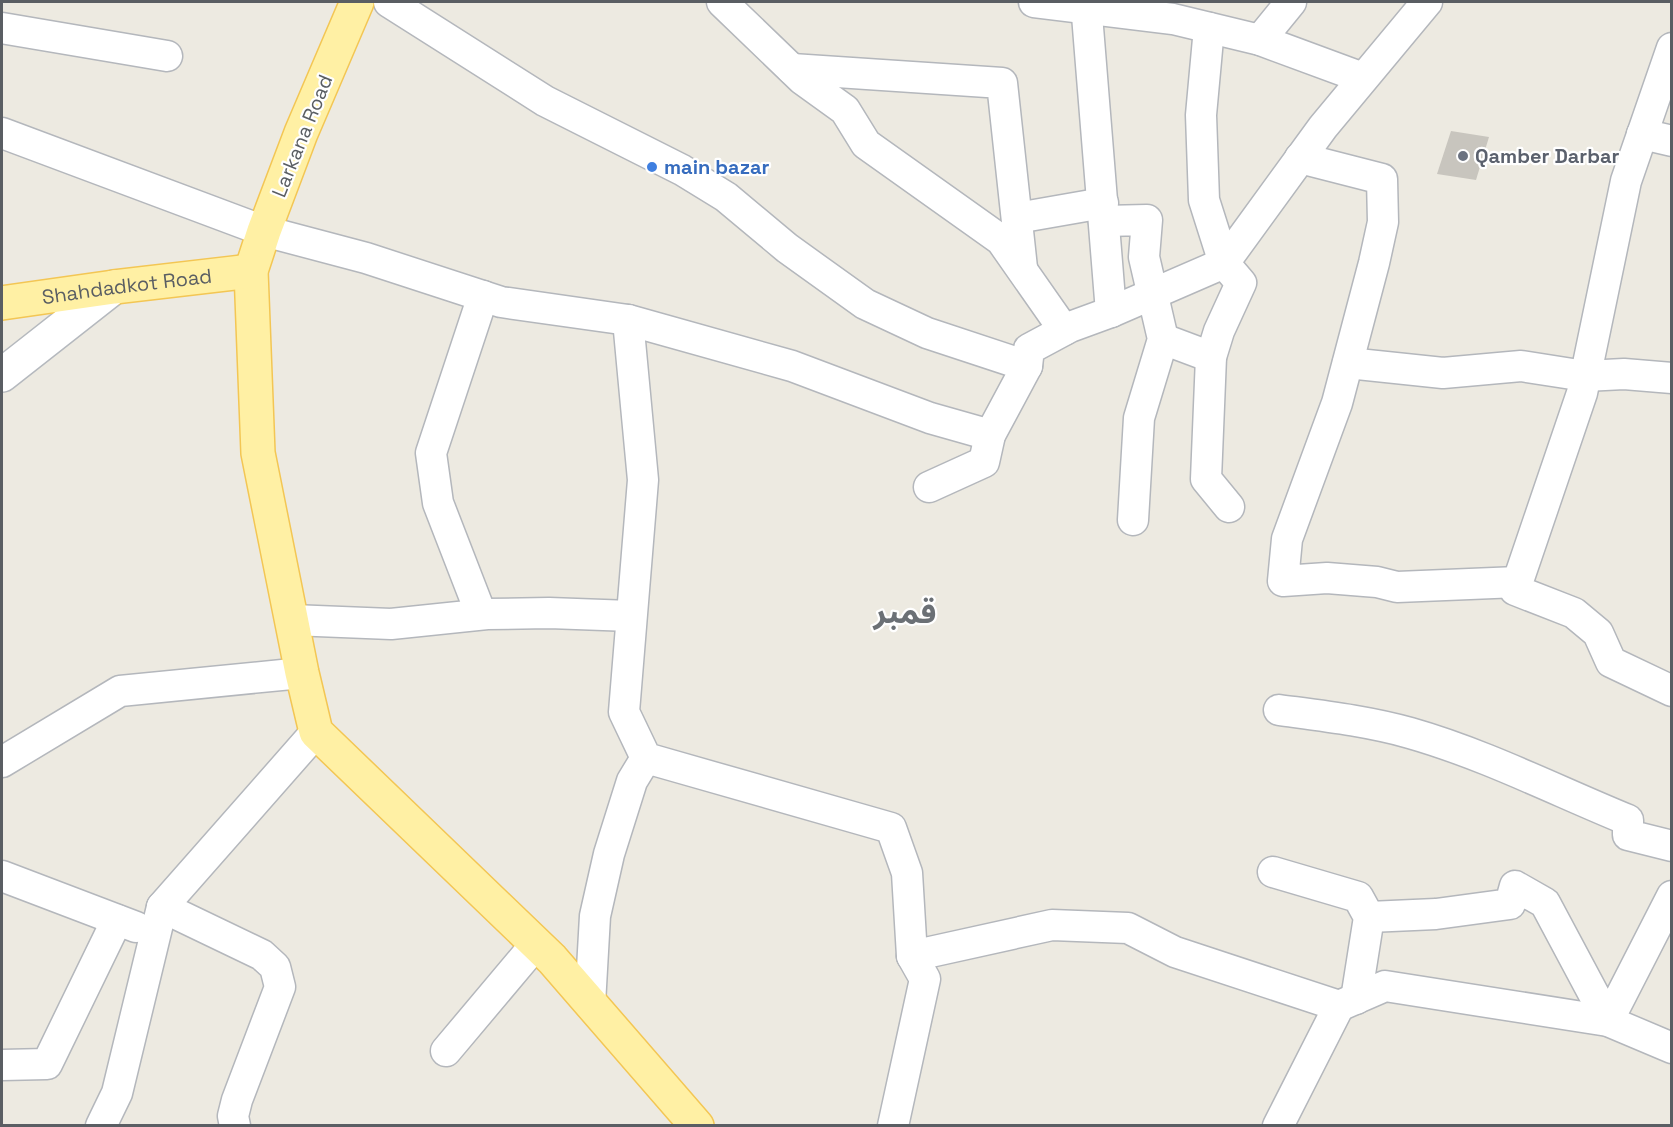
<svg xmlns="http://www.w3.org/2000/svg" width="1673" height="1127" viewBox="0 0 1673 1127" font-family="'Space Grotesk','Noto Sans Arabic',sans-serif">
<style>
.building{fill:#c8c5be}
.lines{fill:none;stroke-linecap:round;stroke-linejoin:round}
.minor-casing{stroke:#b4b7bc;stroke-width:33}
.secondary-casing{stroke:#b5b9be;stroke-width:36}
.primary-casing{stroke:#f3c654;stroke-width:36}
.minor{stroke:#fff;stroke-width:30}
.secondary{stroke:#fff;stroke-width:33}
.primary{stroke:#fff0a4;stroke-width:33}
.worship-dot{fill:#6b7280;stroke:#fff;stroke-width:2}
.shop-dot{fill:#3f7fe0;stroke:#fff;stroke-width:2}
.labels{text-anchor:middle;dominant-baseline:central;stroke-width:4.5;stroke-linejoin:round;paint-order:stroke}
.street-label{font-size:20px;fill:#5a5e63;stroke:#fff}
.worship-label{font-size:20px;font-weight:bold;fill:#5b616d;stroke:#fff;text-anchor:start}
.shop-label{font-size:20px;font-weight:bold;fill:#366cbe;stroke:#fff;text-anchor:start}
.town-label{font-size:32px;font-weight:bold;fill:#6b7075;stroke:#fff}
</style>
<rect width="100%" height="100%" fill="#edeae1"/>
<path class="building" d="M1451,131L1489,137L1476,180L1437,174Z"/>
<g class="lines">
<g class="minor-casing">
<g id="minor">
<path d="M389,2L545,101L682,170L726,197L787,248L865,304L927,333L1027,366"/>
<path d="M722,2L802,79L845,110L866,144L1001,240L1064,330"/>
<path d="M1034,2L1173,19L1260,40L1363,78"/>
<path d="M1092,2V8L1087,15L1111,312"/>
<path d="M2,28L167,56"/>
<path d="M1209,28L1201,115L1204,200L1224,263L1241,283L1219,331L1211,357L1206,479L1229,507"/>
<path d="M1260,40L1291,2"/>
<path d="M1672,48L1626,181L1582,393L1515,590L1574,613L1598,633L1611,662L1672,691"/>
<path d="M792,69L1002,83L1022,268"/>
<path d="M2,133L264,231L366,258L501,302L628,320L792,366L930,418L990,435"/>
<path d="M1642,134L1672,141"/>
<path d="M1300,158L1382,179L1383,222L1374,263L1337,403L1287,539L1283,581L1327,578L1377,582L1397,587L1518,582"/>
<path d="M1017,218L1103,203"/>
<path d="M1104,221L1147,220L1144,257L1163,339L1139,418L1133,520"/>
<path d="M628,320L643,480L624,712L646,758L891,828L907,873L912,956L925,979L893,1126"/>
<path d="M1163,339L1211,357"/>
<path d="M1348,363L1443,373L1521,366L1585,376L1624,374L1672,378"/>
<path d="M929,487L984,462L990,435L1027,366L1029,349L1070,327L1111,312L1224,263L1323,127L1427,2"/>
<path d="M481,614L438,503L431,453L483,296"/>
<path d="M292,620L391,624L487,614L549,613L631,616"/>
<path d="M1279,710C1323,716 1367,721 1410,733C1484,754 1557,791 1628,820V835L1672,846"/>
<path d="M2,762L120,691L302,673"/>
<path d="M1273,872L1358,897L1369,917L1356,999"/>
<path d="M2,876L136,927"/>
<path d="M162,907L262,955L275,967L280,987L237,1100L233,1116L235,1126"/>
<path d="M1369,917L1436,914L1510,904L1515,886L1545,903L1608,1021L1672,896"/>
<path d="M912,956L1052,925L1128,928L1175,952L1339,1006L1385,986L1608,1021L1672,1048"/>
<path d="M590,1004L595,916L609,854L632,781L646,758"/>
<path d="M446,1051L536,944"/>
<path d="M2,1065L47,1064L117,920"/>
<path d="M101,1126L117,1093L162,907L316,732"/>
<path d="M1278,1126L1339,1006"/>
</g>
</g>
<g class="secondary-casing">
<path id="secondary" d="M2,375L114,287"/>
</g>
<g class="primary-casing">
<g id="primary">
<path d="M357,2L301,133L264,231L251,271L258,453L302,673L316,732L552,959L697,1126"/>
<path id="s1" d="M2,303L114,287L251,271"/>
</g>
</g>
<use href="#minor" class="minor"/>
<use href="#secondary" class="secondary"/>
<use href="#primary" class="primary"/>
</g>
<circle class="worship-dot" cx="1463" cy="156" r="6"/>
<circle class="shop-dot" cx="652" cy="167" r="6"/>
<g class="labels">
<g class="street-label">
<text transform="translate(302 136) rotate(-68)">Larkana Road</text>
<text stroke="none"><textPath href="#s1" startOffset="126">Shahdadkot Road</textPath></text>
</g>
<g class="worship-label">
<text x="1475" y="156">Qamber Darbar</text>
</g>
<g class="shop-label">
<text x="664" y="167">main bazar</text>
</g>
<g class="town-label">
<text x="905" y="612">قمبر</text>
</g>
</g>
<rect width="1673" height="1127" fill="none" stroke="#5a5e63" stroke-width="6"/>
</svg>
